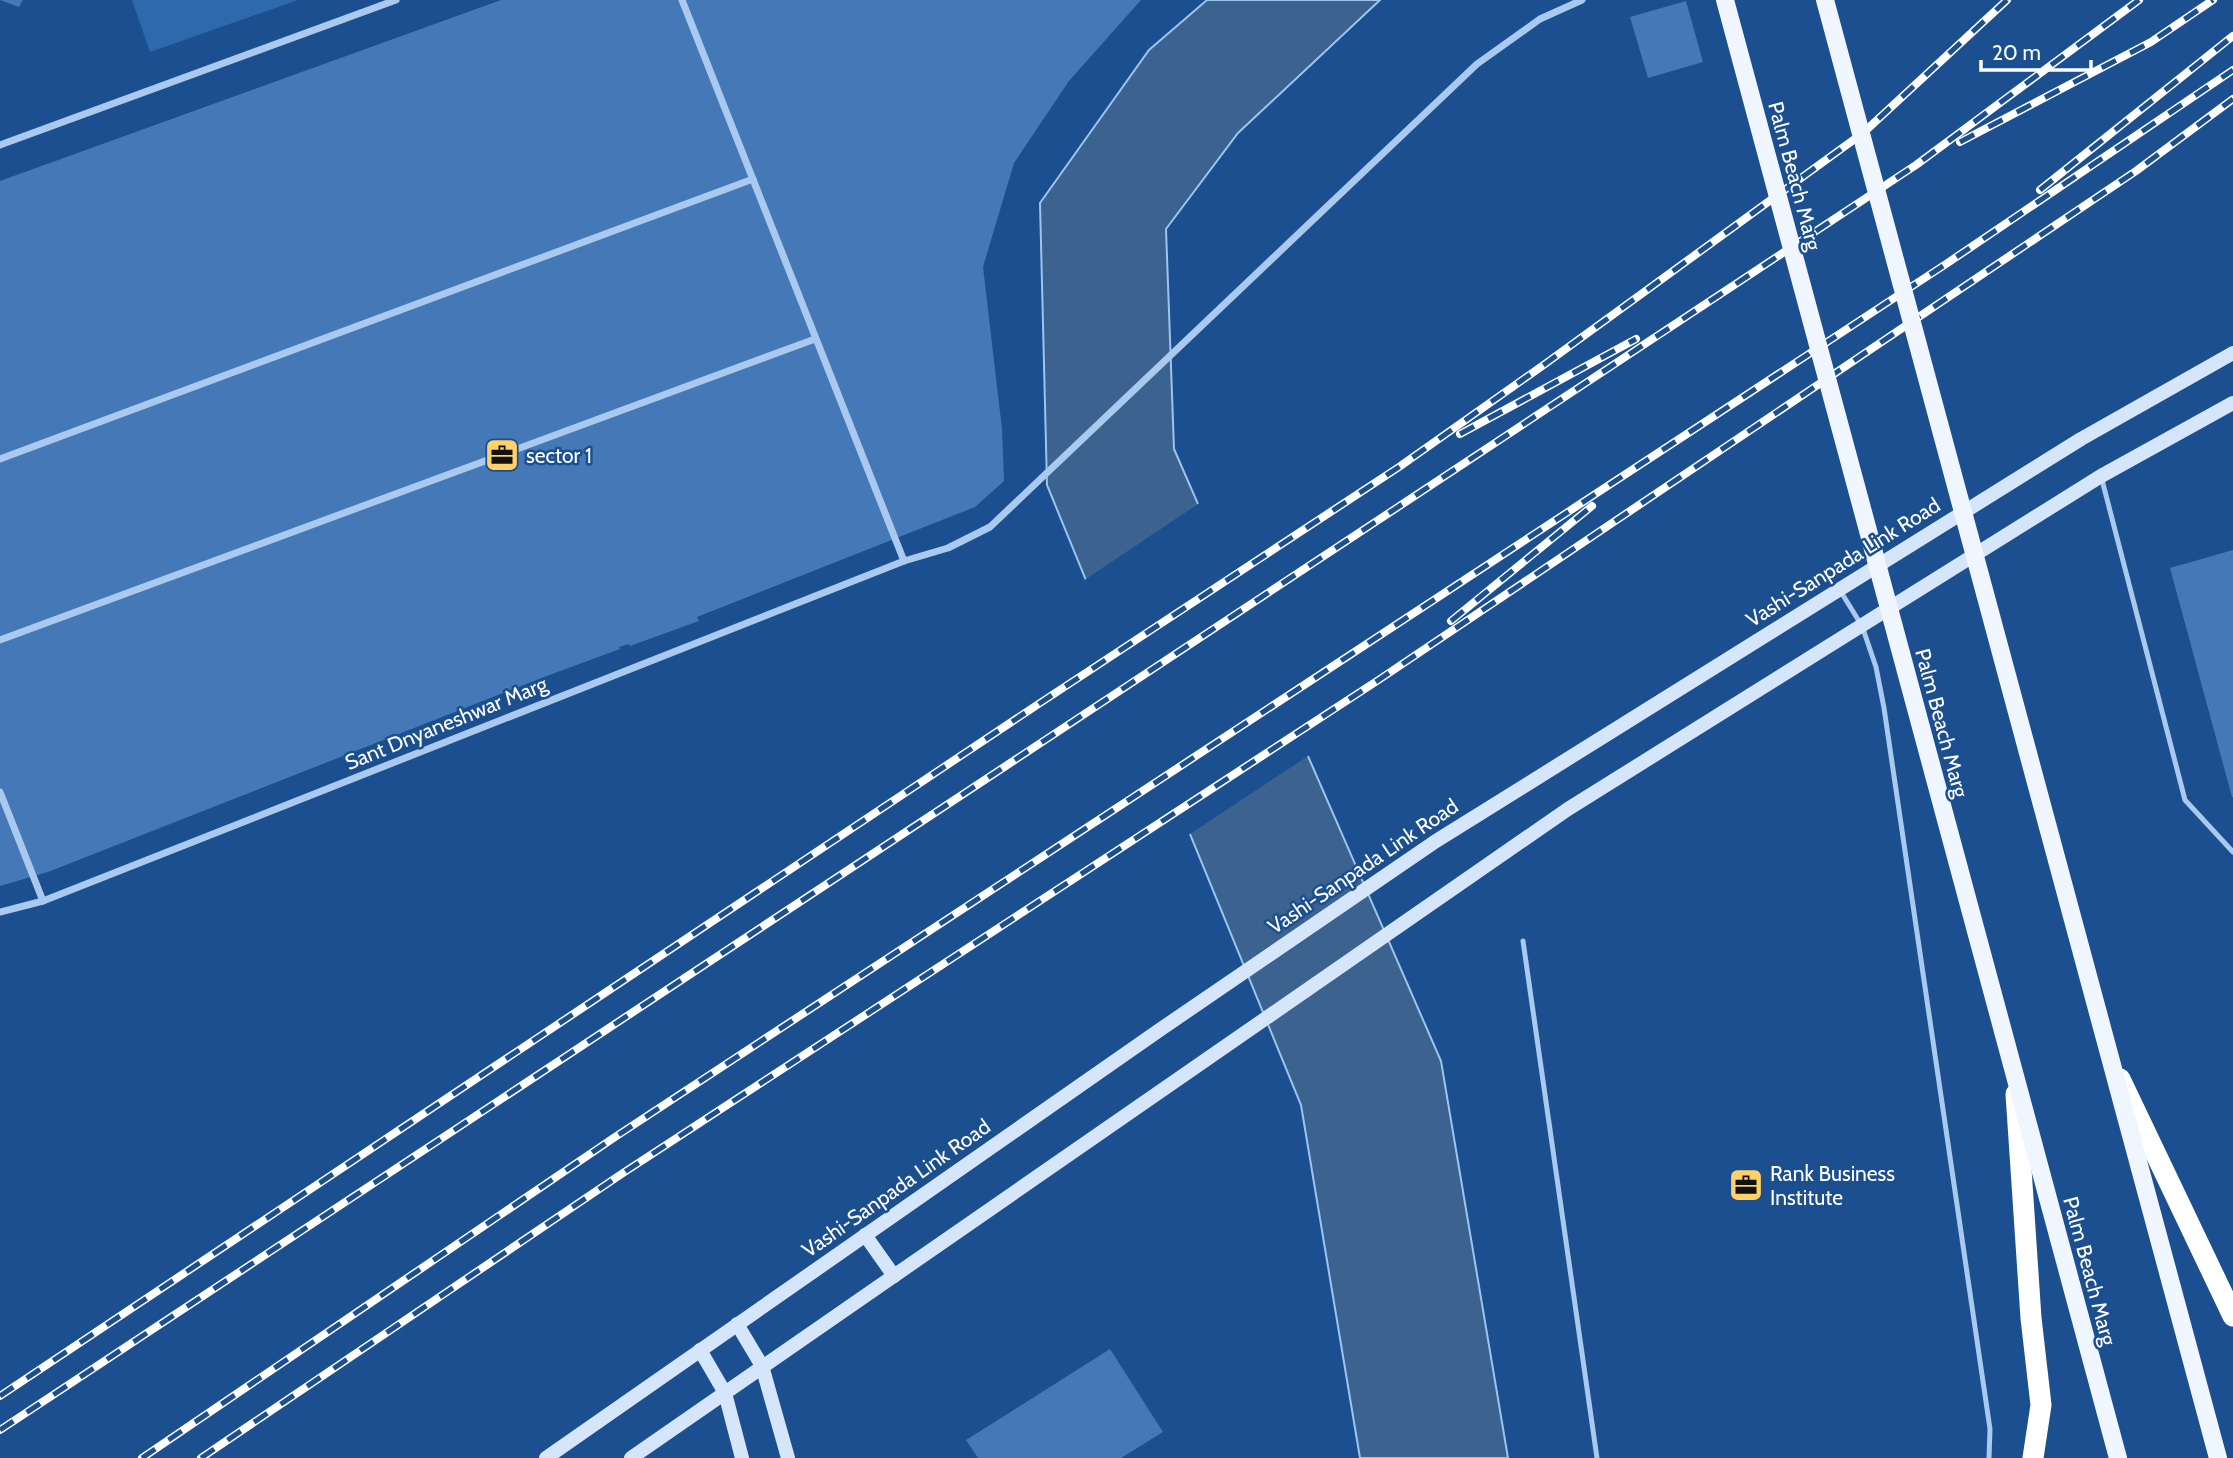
<svg xmlns="http://www.w3.org/2000/svg" width="2233" height="1458" viewBox="0 0 2233 1458" font-family="Cabin,sans-serif">
<style>
.green{fill:#2e69ad}
.water{fill:#3c6290;stroke:#9cc4f0;stroke-width:2}
.pier{fill:#1b4f8f}
.building{fill:#4478b7}
.lines{fill:none;stroke-linecap:round;stroke-linejoin:round}
.lane{stroke:#a9c9ee;stroke-width:5}
.street{stroke:#a9c9ee;stroke-width:7}
.secondary{stroke:#d6e6fa;stroke-width:14}
.highway{stroke:#fff;stroke-width:21}
.rail-casing{stroke:#fff;stroke-width:8}
.rail{stroke:#1b4f8f;stroke-width:5;stroke-dasharray:16;stroke-linecap:butt}
.primary-bridge{stroke:#f0f6ff;stroke-width:18}
.labels{text-anchor:middle;dominant-baseline:central;stroke-width:5;stroke-linejoin:round;paint-order:stroke}
.street-label{font-size:21px;fill:#fff;stroke:#1b4f8f}
.poi-label{font-size:21px;fill:#fff;stroke:#1b4f8f;text-anchor:start}
</style>
<rect width="100%" height="100%" fill="#1b4f8f"/>
<path class="green" d="M132,0H298L150,52Z"/>
<path class="water" d="M1207,0H1380L1238,133L1166,229L1174,449L1441,1061L1508,1458H1360L1301,1105L1047,485L1040,203L1149,50Z"/>
<path class="pier" d="M1201,502L1311,754L1187,836L1083,581Z"/>
<g class="building">
<path d="M0,0H23L19,7Z"/>
<path d="M501,0H1141L1069,81L1014,163L983,267L1002,429L1004,481L975,507L697,617L699,621L630,646L629,644L619,647L620,649L544,677L48,872L0,886V181Z"/>
<path d="M1686,1L1703,62L1648,78L1630,17Z"/>
<path d="M2233,550V797H2232L2170,568Z"/>
<path d="M1110,1349L1163,1432L1121,1458H978L966,1440Z"/>
</g>
<g class="lines">
<g class="lane">
<path d="M2101,476L2185,800L2233,852"/>
<path d="M1841,592L1862,626L1876,667L1884,708L1990,1429L1989,1458"/>
<path d="M1523,941L1597,1458"/>
</g>
<g class="street">
<path d="M682,0L904,561"/>
<path d="M0,145L396,0"/>
<path d="M0,459L753,179"/>
<path d="M0,640L815,339"/>
<path d="M0,792L43,901"/>
<path d="M0,912L43,901L904,561L948,548L990,527L1477,64L1540,19L1582,0"/>
</g>
<g class="secondary">
<path d="M865,1235L894,1276"/>
<path d="M737,1324L762,1366L788,1458"/>
<path d="M700,1350L725,1393L742,1458"/>
<path d="M546,1458L1161,1029L1436,841L2081,439L2233,353"/>
<path d="M631,1458L1568,809L2101,476L2233,403"/>
</g>
<g class="highway">
<path d="M2120,1079L2233,1316"/>
<path d="M2016,1094L2031,1318L2041,1405L2033,1458"/>
</g>
<g class="rail-casing">
<g id="rail">
<path d="M1960,142L2151,42L2213,0"/>
<path d="M2040,190L2233,36"/>
<path d="M1460,434L1636,339"/>
<path d="M1451,621L1592,506"/>
<path d="M0,1396L1037,705L1399,467L1545,364L1863,133L2007,0"/>
<path d="M0,1430L1916,165L2139,0"/>
<path d="M142,1458L615,1137L1946,264L2233,70"/>
<path d="M201,1458L623,1173L1380,679L2136,171L2233,99"/>
</g>
</g>
<use href="#rail" class="rail"/>
<g class="primary-bridge">
<path d="M1725,0L2118,1458"/>
<path d="M1825,0L2218,1458"/>
</g>
</g>
<defs>
<g id="office-square" transform="scale(1.75)"><rect x="-9" y="-9" width="18" height="18" rx="4" fill="#ffd166" stroke="#1b4f8f"/><path d="M-6-3h4V-5.5h4V-3h4V5H-6ZM-1-4.5V-3h2v-1.5ZM-6 0V1H6V0Z" fill="#111"/></g>
</defs>
<g fill-rule="evenodd">
<use href="#office-square" x="502" y="455"/>
<use href="#office-square" x="1746" y="1185"/>
</g>
<g class="labels">
<g class="street-label">
<text transform="translate(1795 176) rotate(75)">Palm Beach Marg</text>
<text transform="translate(1843 562) rotate(-32)">Vashi-Sanpada Link Road</text>
<text transform="translate(446 723) rotate(-22)">Sant Dnyaneshwar Marg</text>
<text transform="translate(1942 723) rotate(75)">Palm Beach Marg</text>
<text transform="translate(1363 866) rotate(-34)">Vashi-Sanpada Link Road</text>
<text transform="translate(896 1188) rotate(-35)">Vashi-Sanpada Link Road</text>
<text transform="translate(2090 1271) rotate(75)">Palm Beach Marg</text>
</g>
<g class="poi-label">
<text x="526" y="455">sector 1</text>
<text x="1770" y="1173">Rank Business<tspan x="1770" dy="24">Institute</tspan></text>
</g>
</g>
<path d="M1981 60v10h110v-10" fill="none" stroke="#ffffff" stroke-width="3.5"/>
<text x="1992" y="60" font-size="21" fill="#ffffff" stroke="#1b4f8f" stroke-width="5" paint-order="stroke">20 m</text>
</svg>
